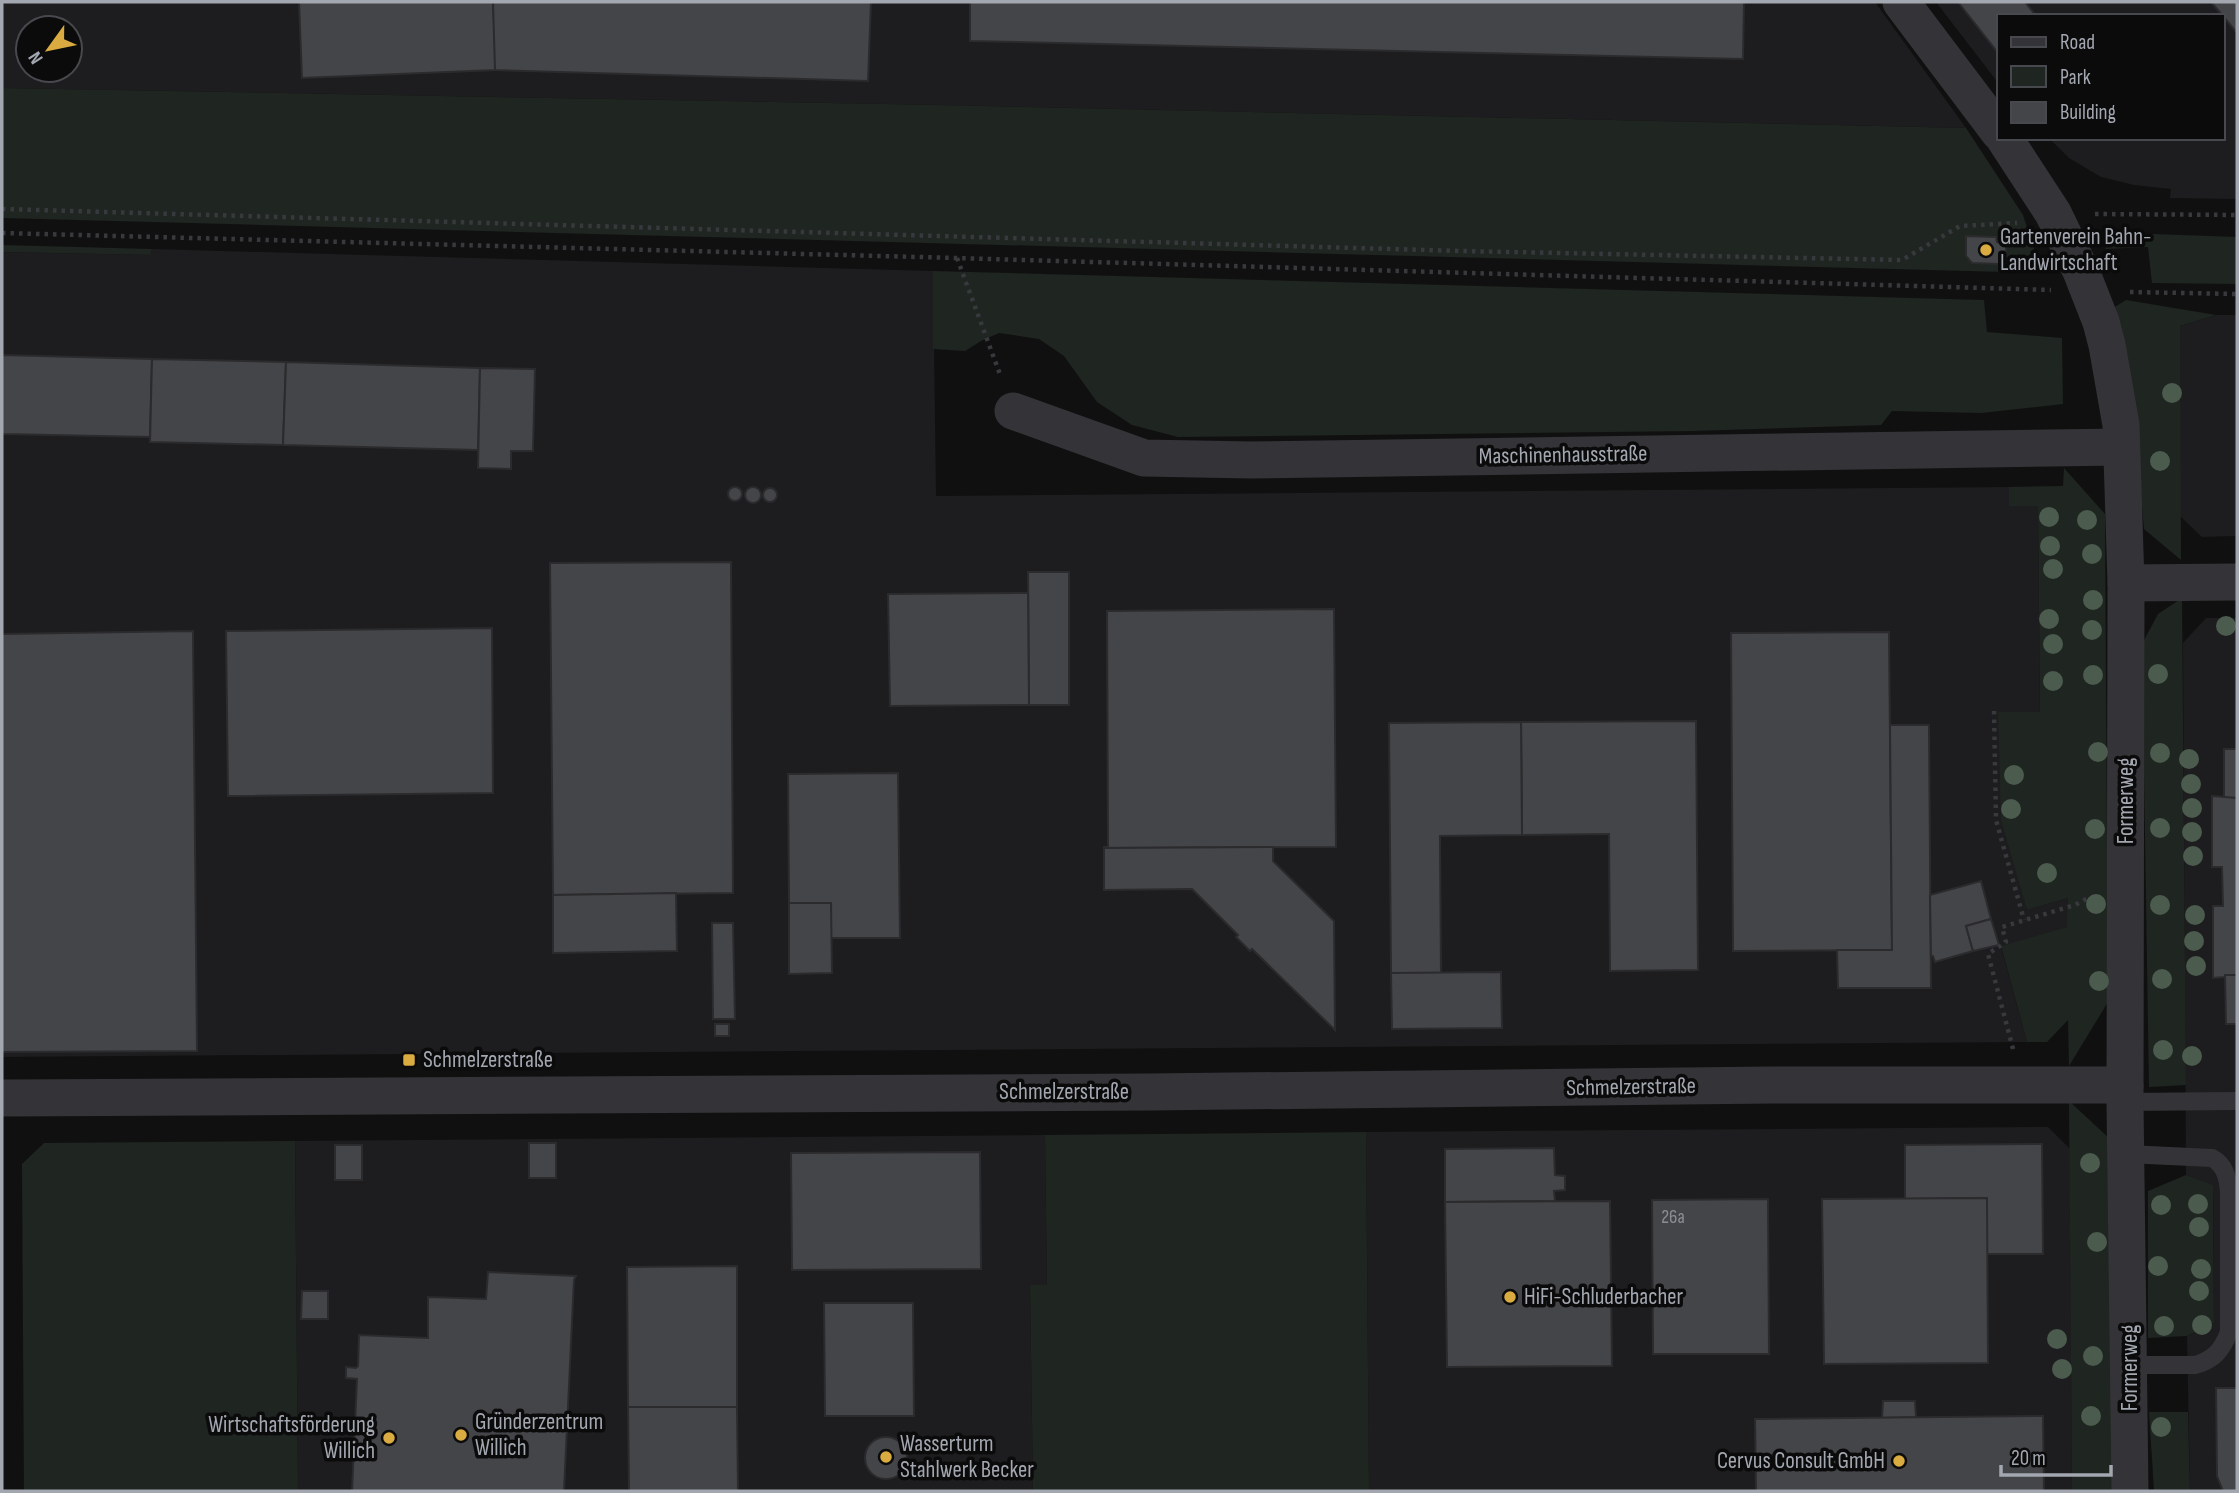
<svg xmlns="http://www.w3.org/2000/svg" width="2239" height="1493" viewBox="0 0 2239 1493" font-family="'Sofia Sans Condensed',sans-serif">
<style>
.built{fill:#1d1c1e;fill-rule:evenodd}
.green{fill:#1f2520}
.building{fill:#444549;stroke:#2b2b2d;stroke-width:2}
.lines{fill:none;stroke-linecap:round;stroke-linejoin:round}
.path{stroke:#38393d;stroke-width:4.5;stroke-dasharray:3.5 5;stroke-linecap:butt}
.service{stroke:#343438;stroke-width:18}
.minor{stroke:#343438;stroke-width:37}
.tree{fill:#4b5b4e}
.poi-dot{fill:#d9ab41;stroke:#0b0b0c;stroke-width:2.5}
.labels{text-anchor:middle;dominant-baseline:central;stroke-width:7;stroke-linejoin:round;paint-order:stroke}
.number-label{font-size:19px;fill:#8b8e96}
.poi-label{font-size:23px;fill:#a3a7b0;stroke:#0b0b0c;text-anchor:start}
.street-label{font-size:23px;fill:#a3a7b0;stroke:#0b0b0c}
</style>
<rect width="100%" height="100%" fill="#101011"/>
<g class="built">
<path d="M2,2H1875L1966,128L940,105L2,88ZM28,28H70V70H28Z"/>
<path d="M1936,2H2237V199L2170,198L2171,189L2134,185L2101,177L2069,158L2049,138H2223V16H1999V84Z"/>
<path d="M152,249L933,271L936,496L2009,487V506H2038L2040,713L2026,910L2068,898V927L2001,947L2027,1042L2,1057V252L151,255Z"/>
<path d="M2216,315H2237V536L2202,537L2180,516V326Z"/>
<path d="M2206,618H2237V1491H2190L2187,1336L2214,1323L2213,1186L2186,1175L2183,643Z"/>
<path d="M2048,1127L2070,1149L2072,1491H1369L1366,1132Z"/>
<path d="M1045,1135L1047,1285L1030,1286L1033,1491H298L295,1141Z"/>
</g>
<g class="green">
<path d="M2,88L940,105L1966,128L2023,215L2042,273L2,218Z"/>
<path d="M2098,232L2237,237V284L2152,283L2148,247L2106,249Z"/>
<path d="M2,245L152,249L151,255L2,252Z"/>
<path d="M933,271L1984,300L1987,332L2062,338L2063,404L1981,413L1892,411L1881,425L1693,431L1178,437L1132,425L1097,402L1064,356L1039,339L999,333L981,341L965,351L933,349Z"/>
<path d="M2126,300L2216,315L2180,326L2181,560L2144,529L2132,389L2113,308Z"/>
<path d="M2064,468L2105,514L2108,1002L2069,1066L2068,1020L2047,1042H2027L2001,946L2067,927L2068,898L2027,910L2001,820L1998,712H2040L2038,506H2009V487L2063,486Z"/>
<path d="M2182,598L2186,1085L2149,1087L2142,644L2158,614Z"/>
<path d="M2069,1101L2110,1139L2114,1491H2072Z"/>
<path d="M1366,1132L1369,1491H1033L1030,1285H1047L1045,1135Z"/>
<path d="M295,1141L298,1491H24L22,1164L44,1143Z"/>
<path d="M2186,1175L2213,1185L2214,1323L2187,1336L2148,1338V1191Z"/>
<path d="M2149,1412H2188L2190,1491H2154Z"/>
</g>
<g class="building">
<path d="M299,2H493L496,70L302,78Z"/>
<path d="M493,2H871L868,81L495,70Z"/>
<path d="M970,2H1744L1743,59L970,41Z"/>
<path d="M1958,2H2025L2036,16H1999V54Z"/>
<path d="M2211,2H2237V33L2223,16Z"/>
<path d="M1966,236L1996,237L1997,242L2006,243V257L1999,264L1972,263L1966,256Z"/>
<path d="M2,355L152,359L150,437L2,434Z"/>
<path d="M152,359L286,362L283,445L150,442Z"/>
<path d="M286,362L480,368L478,450L283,445Z"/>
<path d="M480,368L535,369L533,451H511V469L478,468Z"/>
<circle cx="735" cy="494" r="7"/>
<circle cx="753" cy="495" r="8"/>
<circle cx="770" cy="495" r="7"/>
<path d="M731,562L733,893L553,895L550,563Z"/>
<path d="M1028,572H1069V705H1029Z"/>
<path d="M1028,593L1029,705L890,706L888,594Z"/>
<path d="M1334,609L1336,847L1104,848V847H1108L1107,611Z"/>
<path d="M492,628L493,793L228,796L226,631Z"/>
<path d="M193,631L197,1051L2,1052V634Z"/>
<path d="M1889,632L1892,950L1733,951L1731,633Z"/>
<path d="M1696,721L1698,970L1610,971L1609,834L1522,835L1521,722Z"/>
<path d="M1521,722L1522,835L1440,836L1441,973H1391L1389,723Z"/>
<path d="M1890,725H1929L1931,988H1838L1837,950H1892Z"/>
<rect x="2224" y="749" width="13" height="49"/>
<path d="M898,773L900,938H831V903H789L788,774Z"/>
<path d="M2212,796L2237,798V975H2225V977L2213,978V906H2223L2222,867H2212Z"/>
<path d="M1273,847V861L1334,921L1335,1030L1252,949L1250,951L1236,937L1238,935L1192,889L1104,890V848Z"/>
<path d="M1981,881L1991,919L1966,926L1973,951L1935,962L1933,956H1931L1930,895Z"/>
<path d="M676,893L677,951L553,953V895Z"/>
<path d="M789,903H831L832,973L789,974Z"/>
<path d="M1991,919L1999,945L1973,951L1966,926Z"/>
<path d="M712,923H733L735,1019H713Z"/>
<path d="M1501,972L1502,1028L1392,1029L1391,973Z"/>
<path d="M2225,975H2237V1024H2226Z"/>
<rect x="715" y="1024" width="14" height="12"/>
<rect x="529" y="1143" width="27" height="35"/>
<path d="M2042,1144L2043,1254H1987V1198L1905,1199V1145Z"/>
<rect x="335" y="1145" width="27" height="35"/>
<path d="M1554,1148L1555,1175L1565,1176V1190L1554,1191L1555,1201L1445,1202V1149Z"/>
<path d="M980,1152L981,1269L792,1270L791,1153Z"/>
<path d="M1987,1198L1988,1363L1824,1364L1822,1199Z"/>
<path d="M1768,1199L1769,1354H1653L1652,1200Z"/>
<path d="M1610,1201L1612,1366L1447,1367L1445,1202Z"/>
<path d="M737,1266V1407H628L627,1267Z"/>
<path d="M488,1272L576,1276L574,1280L564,1491H352L357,1379L346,1378V1367L356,1368L358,1366L359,1335L428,1338V1297L486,1299Z"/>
<path d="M302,1291H328V1319H301Z"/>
<path d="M824,1303H913L914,1416H825Z"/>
<path d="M2216,1388H2237V1491H2223L2217,1476Z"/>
<path d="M1883,1401H1915L1916,1417L1882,1418Z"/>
<path d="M628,1407H737L738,1491H629Z"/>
<path d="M2043,1416L2044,1491H1756L1755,1419Z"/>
<circle cx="886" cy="1458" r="21"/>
</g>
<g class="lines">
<g class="path">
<path d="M2,209L1461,251L1902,260L1960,226L2017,223"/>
<path d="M2095,214L2237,215"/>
<path d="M2,233L957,258L2051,290"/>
<path d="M957,258L1001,377"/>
<path d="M2130,292L2237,294"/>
<path d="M1994,711L1996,820L2024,920"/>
<path d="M2013,1049L1988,954L2006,942L2002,927L2075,905L2090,897"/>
</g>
<g class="service">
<path d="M2125,1102L2237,1101"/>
<path d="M2127,1154L2212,1158C2225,1165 2228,1178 2229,1192V1332C2222,1350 2214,1360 2195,1365H2130"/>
</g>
<g class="minor">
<path d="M1901,2L1999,132"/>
<path d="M2004,138L2053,213L2081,271L2101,322L2107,345L2121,425L2126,583L2125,1102L2130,1491"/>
<path d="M1013,411L1144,458L1251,460L2121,447"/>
<path d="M2126,583L2237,582"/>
<path d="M2,1098L1149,1092L1772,1085H2125"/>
</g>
</g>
<g class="tree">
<circle cx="2172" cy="393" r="10"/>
<circle cx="2160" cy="461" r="10"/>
<circle cx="2049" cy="517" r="10"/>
<circle cx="2087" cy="520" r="10"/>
<circle cx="2050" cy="546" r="10"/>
<circle cx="2092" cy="554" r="10"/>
<circle cx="2053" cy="569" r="10"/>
<circle cx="2093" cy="600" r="10"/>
<circle cx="2049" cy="619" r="10"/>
<circle cx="2226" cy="626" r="10"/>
<circle cx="2092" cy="630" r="10"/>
<circle cx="2053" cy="644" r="10"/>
<circle cx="2158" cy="674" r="10"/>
<circle cx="2093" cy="675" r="10"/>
<circle cx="2053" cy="681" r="10"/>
<circle cx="2098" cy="752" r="10"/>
<circle cx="2160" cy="753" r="10"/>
<circle cx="2189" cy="759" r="10"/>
<circle cx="2014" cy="775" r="10"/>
<circle cx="2191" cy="784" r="10"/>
<circle cx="2192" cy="808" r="10"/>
<circle cx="2011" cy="809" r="10"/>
<circle cx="2160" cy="828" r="10"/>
<circle cx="2095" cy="829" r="10"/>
<circle cx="2192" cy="832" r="10"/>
<circle cx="2193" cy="856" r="10"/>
<circle cx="2047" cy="873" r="10"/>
<circle cx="2096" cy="904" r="10"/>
<circle cx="2160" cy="905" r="10"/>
<circle cx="2195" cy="915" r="10"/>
<circle cx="2194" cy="941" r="10"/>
<circle cx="2196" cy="966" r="10"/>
<circle cx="2162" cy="979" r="10"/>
<circle cx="2099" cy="981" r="10"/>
<circle cx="2163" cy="1050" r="10"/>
<circle cx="2192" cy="1056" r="10"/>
<circle cx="2090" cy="1163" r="10"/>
<circle cx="2198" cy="1204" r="10"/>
<circle cx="2161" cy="1205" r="10"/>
<circle cx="2199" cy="1227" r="10"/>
<circle cx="2097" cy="1242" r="10"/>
<circle cx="2158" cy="1266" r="10"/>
<circle cx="2201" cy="1269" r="10"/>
<circle cx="2199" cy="1291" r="10"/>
<circle cx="2202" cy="1325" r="10"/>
<circle cx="2164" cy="1326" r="10"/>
<circle cx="2057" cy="1339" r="10"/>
<circle cx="2093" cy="1356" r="10"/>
<circle cx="2062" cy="1369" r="10"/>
<circle cx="2091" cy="1416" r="10"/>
<circle cx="2161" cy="1427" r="10"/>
</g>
<g class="poi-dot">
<circle cx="1986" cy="250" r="7"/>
<rect x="402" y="1053" width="14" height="14" rx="3.5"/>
<circle cx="1510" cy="1297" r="7"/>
<circle cx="461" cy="1435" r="7"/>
<circle cx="389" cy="1438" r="7"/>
<circle cx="886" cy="1457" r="7"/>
<circle cx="1899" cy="1461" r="7"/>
</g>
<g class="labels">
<g class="number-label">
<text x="1673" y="1217">26a</text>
</g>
<g class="poi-label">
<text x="2000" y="237">Gartenverein Bahn-<tspan x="2000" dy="26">Landwirtschaft</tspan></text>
<text x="423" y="1060">Schmelzerstraße</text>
<text x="1524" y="1297">HiFi-Schluderbacher</text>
<text x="475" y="1422">Gründerzentrum<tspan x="475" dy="26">Willich</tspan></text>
<text x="375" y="1425" text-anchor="end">Wirtschaftsförderung<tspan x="375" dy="26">Willich</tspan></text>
<text x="900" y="1444">Wasserturm<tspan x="900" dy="26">Stahlwerk Becker</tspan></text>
<text x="1885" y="1461" text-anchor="end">Cervus Consult GmbH</text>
</g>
<g class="street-label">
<text transform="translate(1563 455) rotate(-1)">Maschinenhausstraße</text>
<text transform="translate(2126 801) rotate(-90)">Formerweg</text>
<text transform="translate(1631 1087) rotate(-1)">Schmelzerstraße</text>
<text x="1064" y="1092">Schmelzerstraße</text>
<text transform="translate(2130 1368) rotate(-90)">Formerweg</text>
</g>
</g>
<rect width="2239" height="1493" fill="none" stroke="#a3a7b0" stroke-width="7"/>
<rect x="1997" y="14" width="228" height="126" fill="#0b0b0c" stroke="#48494e" stroke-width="2"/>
<rect x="2011" y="37" width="35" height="10" fill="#343438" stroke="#48494e" stroke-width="2"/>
<text x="2060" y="49" font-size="21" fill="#a3a7b0">Road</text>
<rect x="2011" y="66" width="35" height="21" fill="#1f2520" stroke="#48494e" stroke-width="2"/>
<text x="2060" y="84" font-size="21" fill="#a3a7b0">Park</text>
<rect x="2011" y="102" width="35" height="21" fill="#444549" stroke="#48494e" stroke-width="2"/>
<text x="2060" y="119" font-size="21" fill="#a3a7b0">Building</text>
<g transform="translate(49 49) rotate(237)"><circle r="33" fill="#0b0b0c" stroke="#48494e" stroke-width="2"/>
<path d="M0-5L12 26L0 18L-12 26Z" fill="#d9ab41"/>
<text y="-10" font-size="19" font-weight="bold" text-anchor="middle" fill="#a3a7b0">N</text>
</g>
<path d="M2001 1465v10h110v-10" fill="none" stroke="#a3a7b0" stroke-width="3.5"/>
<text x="2011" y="1465" font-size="21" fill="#a3a7b0" stroke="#0b0b0c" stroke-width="5" paint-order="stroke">20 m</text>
</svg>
